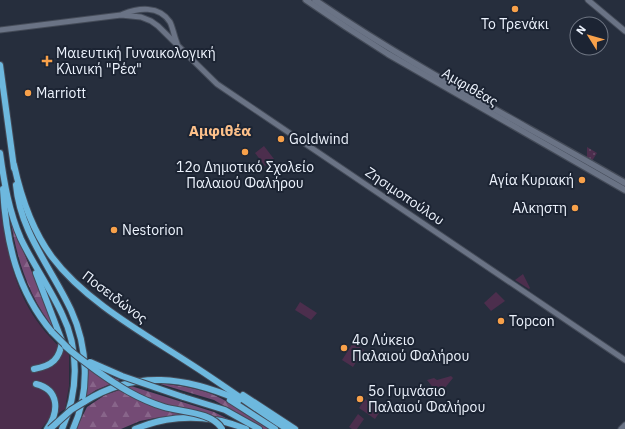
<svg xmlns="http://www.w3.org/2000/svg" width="625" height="429" viewBox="0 0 625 429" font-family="'IBM Plex Sans',sans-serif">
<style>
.grass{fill:url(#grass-dots)}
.forest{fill:url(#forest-firs)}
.green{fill:#4c2e4d}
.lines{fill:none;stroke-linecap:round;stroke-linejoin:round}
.tertiary-casing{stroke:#444b58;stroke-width:7}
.secondary-casing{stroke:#444b58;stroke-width:8}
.trunk-casing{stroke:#444b58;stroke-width:8}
.tertiary{stroke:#6a7385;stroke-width:5}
.secondary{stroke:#6a7385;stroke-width:5.5}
.trunk{stroke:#6db8de;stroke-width:6}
.trunk-bridge-casing{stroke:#444b58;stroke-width:8;stroke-linecap:butt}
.trunk-bridge{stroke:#6db8de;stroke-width:6}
.poi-dot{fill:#f8a14a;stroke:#1c2433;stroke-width:1.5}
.labels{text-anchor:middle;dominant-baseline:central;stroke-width:4;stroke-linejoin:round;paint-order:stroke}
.poi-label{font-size:14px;fill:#edf3fd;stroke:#1c2433;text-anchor:start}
.street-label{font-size:14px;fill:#edf3fd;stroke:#1c2433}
.neighbourhood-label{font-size:15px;font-weight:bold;fill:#fec18a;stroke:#1c2433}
</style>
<defs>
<pattern id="grass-dots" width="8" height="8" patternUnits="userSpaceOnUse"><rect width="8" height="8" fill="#4c2e4d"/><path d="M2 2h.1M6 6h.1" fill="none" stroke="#664d68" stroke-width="1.8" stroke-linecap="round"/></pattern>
<pattern id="forest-firs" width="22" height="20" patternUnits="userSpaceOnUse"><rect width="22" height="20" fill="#744b75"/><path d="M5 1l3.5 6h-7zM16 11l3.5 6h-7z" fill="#88658a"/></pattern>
</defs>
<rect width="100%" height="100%" fill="#262e3d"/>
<path class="grass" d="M587,147L597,153L592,161L587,158Z"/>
<g class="forest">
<path d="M10,217C24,255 41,292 55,330C28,296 17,260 10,217Z"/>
<path d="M82,363L97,371L120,380L96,390L79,401L83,378Z"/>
<path d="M157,383C175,385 192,387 209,393C230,401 250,416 268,429H263L214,400Z"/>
<path d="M131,386L214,412L240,425L181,415L155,418L140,421L121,429H76L87,407L105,395Z"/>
</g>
<g class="green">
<path d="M264,146L274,159L265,166L255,153Z"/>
<path d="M0,204C9,266 18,313 69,355V386L65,409L48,420L41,429H0Z"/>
<path d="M523,274L530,288L529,289L515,280Z"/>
<path d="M496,292L505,301L491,311L484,303Z"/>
<path d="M300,302L317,313L311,320L295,310Z"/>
<path d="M353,343L364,350L353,367L342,360Z"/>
<path d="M451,376L453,378L439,395L427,380L434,378L437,380Z"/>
<path d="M365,399L381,410L375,419L359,408Z"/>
<path d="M358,414L364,419L357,429H352L349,427Z"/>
</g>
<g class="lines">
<g class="tertiary-casing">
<g id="tertiary">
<path d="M588,0L625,31"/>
<path d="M123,14C138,8 159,5 170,22C173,28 174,36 177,43"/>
<path d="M0,30L121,15L141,17L151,21L158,26L217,84L625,360"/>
<path d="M621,429L625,425"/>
</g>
</g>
<g class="secondary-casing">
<g id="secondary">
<path d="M306,0L346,27L388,54L625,190"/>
<path d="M315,0C414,68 522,123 625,183"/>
</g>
</g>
<g class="trunk-casing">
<g id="trunk">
<path d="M0,65L14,168"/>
<path d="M0,153C4,182 9,212 21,239C33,264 50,288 62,314C80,350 78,393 62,429"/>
<path d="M14,165C21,197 32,230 52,257C85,301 143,333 189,363C222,384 253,407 287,429"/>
<path d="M16,185C20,232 52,269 71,310C88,347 90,392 73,429"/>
<path d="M3,189C6,242 17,291 52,332"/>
<path d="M34,369C52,366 60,359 62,341L36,273"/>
<path d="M36,384C60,390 59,412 47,429"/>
<path d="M243,395L295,429"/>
<path d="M183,397L225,410L259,429"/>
<path d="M230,400L275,429"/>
<path d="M84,402C136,369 186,377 239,400"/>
<path d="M135,429C171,414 210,414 246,429"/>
</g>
</g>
<use href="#tertiary" class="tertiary"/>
<use href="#secondary" class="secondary"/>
<use href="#trunk" class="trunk"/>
<g class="trunk-bridge-casing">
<g id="trunk-bridge">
<path d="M52,332L68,348"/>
<path d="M65,346C75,355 86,363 97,371C118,386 138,399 164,407C181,412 213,412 222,429"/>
<path d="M90,362L122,376L183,397"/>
<path d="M50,429L71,410L84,402"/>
</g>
</g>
<use href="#trunk-bridge" class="trunk-bridge"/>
</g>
<g class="poi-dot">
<circle cx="515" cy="9" r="4"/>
<path d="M45 55h4v4h4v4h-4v4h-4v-4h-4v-4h4z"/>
<circle cx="28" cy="93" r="4"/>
<circle cx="281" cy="139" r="4"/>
<circle cx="245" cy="152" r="4"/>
<circle cx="582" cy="180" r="4"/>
<circle cx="575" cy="208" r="4"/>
<circle cx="114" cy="230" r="4"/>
<circle cx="501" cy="321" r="4"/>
<circle cx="344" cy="348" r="4"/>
<circle cx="360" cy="399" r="4"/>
</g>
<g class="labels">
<g class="poi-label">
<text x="515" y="24" text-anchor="middle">Το Τρενάκι</text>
<text x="56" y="53">Μαιευτική Γυναικολογική<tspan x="56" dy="16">Κλινική "Ρέα"</tspan></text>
<text x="36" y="93">Marriott</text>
<text x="289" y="139">Goldwind</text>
<text x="245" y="167" text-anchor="middle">12ο Δημοτικό Σχολείο<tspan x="245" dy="16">Παλαιού Φαλήρου</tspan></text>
<text x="574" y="180" text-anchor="end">Αγία Κυριακή</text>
<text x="567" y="208" text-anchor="end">Αλκηστη</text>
<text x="122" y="230">Nestorion</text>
<text x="509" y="321">Topcon</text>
<text x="352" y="340">4ο Λύκειο<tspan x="352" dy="16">Παλαιού Φαλήρου</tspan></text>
<text x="368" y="391">5ο Γυμνάσιο<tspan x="368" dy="16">Παλαιού Φαλήρου</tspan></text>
</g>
<g class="street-label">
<text transform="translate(470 87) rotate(30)">Αμφιθέας</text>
<text transform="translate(405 196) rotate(34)">Ζησιμοπούλου</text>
<text transform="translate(115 297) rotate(37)">Ποσειδώνος</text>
</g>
<g class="neighbourhood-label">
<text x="220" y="130">Αμφιθέα</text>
</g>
</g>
<g transform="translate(589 36) rotate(307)"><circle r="19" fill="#1c2433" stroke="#707784"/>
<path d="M0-3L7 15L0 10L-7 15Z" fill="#f8a14a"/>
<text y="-6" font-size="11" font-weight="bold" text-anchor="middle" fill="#edf3fd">N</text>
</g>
</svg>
